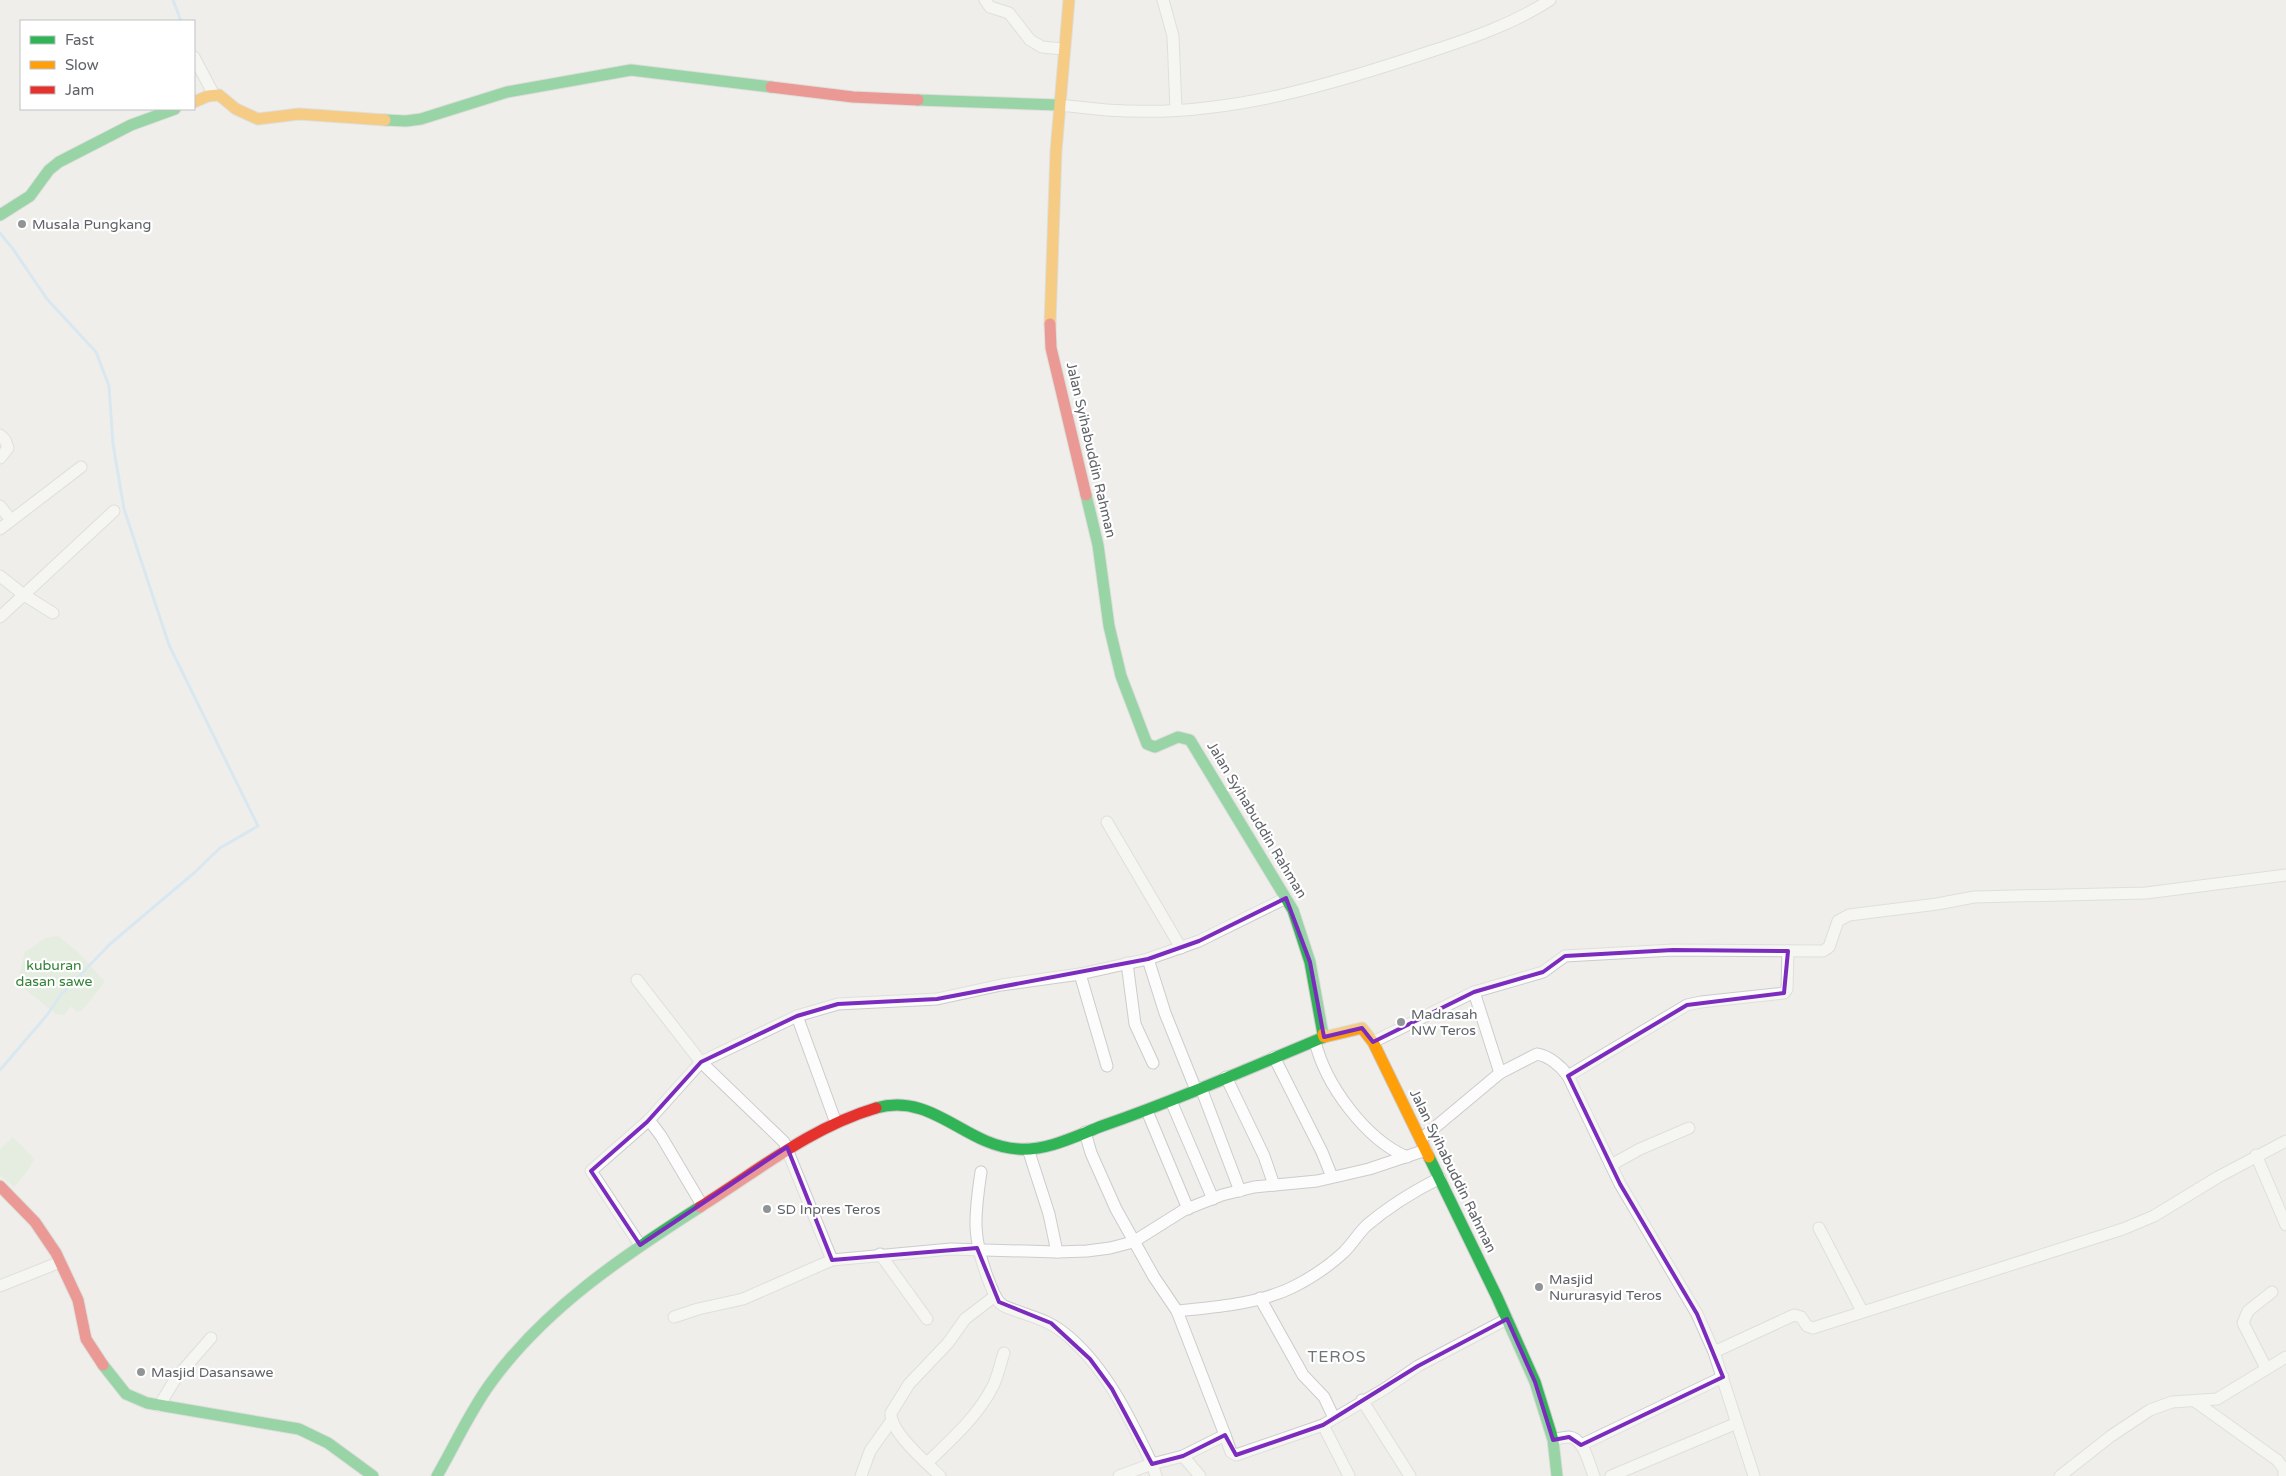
<svg xmlns="http://www.w3.org/2000/svg" width="2286" height="1476" viewBox="0 0 2286 1476" font-family="'Varela Round',sans-serif">
<style>
.green{fill:#d8ebd6}
.lines{fill:none;stroke-linecap:round;stroke-linejoin:round}
.stream{stroke:#bfe0f9;stroke-width:3}
.street-casing{stroke:#cbcccc;stroke-width:13}
.fast-casing{stroke:#cacacb;stroke-width:13}
.slow-casing{stroke:#cacacb;stroke-width:13}
.jam-casing{stroke:#cacacb;stroke-width:13}
.street{stroke:#fdfcfc;stroke-width:11}
.fast{stroke:#30b455;stroke-width:11}
.slow{stroke:#ff9f0a;stroke-width:11}
.jam{stroke:#e5322d;stroke-width:11}
.marked{fill:none;stroke:#7b2cbf;stroke-width:4;stroke-linejoin:round}
.poi-dot{fill:#919496;stroke:#fff;stroke-width:2}
.labels{text-anchor:middle;dominant-baseline:central;stroke-width:4.5;stroke-linejoin:round;paint-order:stroke}
.poi-label{font-size:14px;fill:#5f6368;stroke:#fff;text-anchor:start}
.street-label{font-size:14px;fill:#5f6368;stroke:#fff}
.park-label{font-size:14px;fill:#348238;stroke:#fff}
.quarter-label{font-size:16px;letter-spacing:1px;fill:#70757a;stroke:#fff}
</style>
<rect width="100%" height="100%" fill="#efeeea"/>
<g class="green">
<path d="M58,936L78,952L105,982L83,1009L78,1012L71,1006L64,1015L56,1014L21,986L19,976L25,952L46,938Z"/>
<path d="M13,1137L34,1159L27,1172L14,1187L0,1175V1149Z"/>
</g>
<g class="lines">
<g class="stream">
<path d="M173,0L181,21"/>
<path d="M0,233L13,249L47,299L96,352L109,386L113,444L124,509L169,645L258,826L220,848L194,873L110,944L60,996L47,1015L0,1070"/>
</g>
<g class="street-casing">
<g id="street">
<path d="M985,0L990,7L1009,13L1030,40L1042,47L1063,49"/>
<path d="M1163,0L1173,36L1176,110"/>
<path d="M194,57L214,95"/>
<path d="M1058,105C1082,107 1106,111 1130,111C1233,115 1336,83 1432,51C1472,38 1515,23 1550,0"/>
<path d="M0,435L5,440L8,448L0,458"/>
<path d="M0,506L11,520"/>
<path d="M0,529L81,467"/>
<path d="M0,576L24,595L53,613"/>
<path d="M0,617L114,511"/>
<path d="M1107,822L1181,948"/>
<path d="M1148,959L1165,1013L1196,1090"/>
<path d="M1127,963L1135,1024L1153,1063"/>
<path d="M1080,974L1107,1066"/>
<path d="M637,980L701,1062L784,1142L832,1260L951,1249L1057,1252L1087,1251L1110,1248L1133,1242L1184,1210L1222,1195L1254,1187L1317,1181L1369,1169L1426,1150"/>
<path d="M1474,992L1500,1073L1537,1054C1549,1056 1561,1066 1568,1076L1620,1184L1697,1314L1714,1352L1754,1476"/>
<path d="M797,1016L836,1123"/>
<path d="M1315,1041C1325,1084 1365,1139 1407,1157"/>
<path d="M1373,1042L1474,992L1543,972L1565,956L1673,950L1823,951L1829,947L1838,921L1849,915L1937,904L1974,897L2146,893L2286,875"/>
<path d="M1274,1057L1322,1152L1332,1177"/>
<path d="M1568,1076L1687,1005L1701,1002L1784,993L1787,989L1788,951"/>
<path d="M1226,1077L1264,1156L1274,1185"/>
<path d="M1201,1088L1240,1191"/>
<path d="M1171,1101L1213,1199"/>
<path d="M1147,1111L1188,1209"/>
<path d="M649,1120L701,1062L797,1016L838,1004L937,999L1001,985L1080,974L1148,959L1199,941L1286,898"/>
<path d="M1085,1132L1091,1153L1116,1209L1154,1277L1177,1311L1225,1435"/>
<path d="M1421,1139L1500,1073"/>
<path d="M1028,1149L1049,1214L1057,1252"/>
<path d="M2256,1155L2286,1225"/>
<path d="M1611,1165L1640,1149L1689,1128"/>
<path d="M981,1172C974,1218 972,1239 990,1284C993,1291 996,1302 1004,1306C1029,1317 1046,1317 1069,1337C1107,1370 1130,1418 1152,1464L1183,1456L1225,1435L1231,1452L1236,1455L1323,1425L1386,1388L1418,1366L1507,1319"/>
<path d="M1819,1228L1862,1311"/>
<path d="M640,1245L591,1171L649,1120L661,1136L702,1205"/>
<path d="M880,1254L927,1319"/>
<path d="M0,1286L60,1262"/>
<path d="M1260,1298L1303,1375L1324,1397L1334,1418"/>
<path d="M1177,1311C1215,1307 1259,1304 1293,1287C1311,1278 1329,1266 1344,1252C1352,1244 1358,1234 1366,1226C1388,1207 1414,1191 1440,1178"/>
<path d="M674,1317L698,1309L743,1299L832,1260"/>
<path d="M1714,1352L1794,1315L1801,1317L1807,1326L1813,1328L2123,1229L2154,1216L2218,1177L2286,1141"/>
<path d="M2266,1368L2243,1323L2248,1311L2272,1292"/>
<path d="M1362,1400L1410,1476"/>
<path d="M2196,1402L2277,1460L2284,1469V1476"/>
<path d="M159,1406L176,1378L211,1338"/>
<path d="M1323,1425L1349,1476"/>
<path d="M1553,1440C1557,1439 1564,1437 1569,1437C1584,1438 1589,1464 1594,1476"/>
<path d="M1581,1445L1723,1377"/>
<path d="M1183,1456L1200,1476"/>
<path d="M927,1463C951,1440 978,1416 993,1386C998,1376 1000,1364 1004,1353"/>
<path d="M861,1476L870,1451L892,1420"/>
<path d="M940,1476C927,1463 890,1432 891,1413L909,1384L948,1343L965,1319L995,1296"/>
<path d="M1119,1476L1152,1464L1156,1476"/>
<path d="M1611,1476L1737,1423"/>
<path d="M2060,1476L2111,1436L2150,1410L2172,1402L2217,1399L2286,1357"/>
</g>
</g>
<g class="fast-casing">
<g id="fast">
<path d="M918,100L1058,105"/>
<path d="M385,120L406,121L421,119L507,92L631,70L771,87"/>
<path d="M0,215L30,196L49,170L59,162L131,125L175,109"/>
<path d="M1086,495L1098,545L1109,626L1121,676L1147,744L1155,747L1178,737L1190,740L1293,910L1310,962L1323,1034"/>
<path d="M876,1108C933,1092 965,1146 1018,1149C1047,1151 1076,1136 1102,1126C1177,1100 1250,1068 1324,1037"/>
<path d="M1429,1157L1497,1297L1535,1382L1553,1440L1557,1476"/>
<path d="M103,1365L126,1394L147,1403L299,1429L328,1443L373,1476"/>
<path d="M437,1476C455,1445 469,1413 490,1384C544,1309 623,1256 700,1207"/>
</g>
</g>
<g class="slow-casing">
<g id="slow">
<path d="M194,102L208,96L219,95L236,109L258,119L299,114L385,120"/>
<path d="M1050,324L1056,151L1069,0"/>
<path d="M1323,1034L1324,1037L1362,1028L1373,1042L1429,1157"/>
</g>
</g>
<g class="jam-casing">
<g id="jam">
<path d="M771,87L853,97L918,100"/>
<path d="M1050,324L1051,348L1086,495"/>
<path d="M0,1186L35,1222L56,1253L78,1300L86,1339L103,1365"/>
<path d="M700,1207C758,1171 809,1128 876,1108"/>
</g>
</g>
<use href="#street" class="street"/>
<use href="#fast" class="fast"/>
<use href="#slow" class="slow"/>
<use href="#jam" class="jam"/>
</g>
<path d="M0 0H2286V1476H0ZM1286,898L1310,962L1324,1037L1362,1028L1373,1042L1474,992L1543,972L1565,956L1673,950L1788,951L1784,993L1687,1005L1568,1076L1620,1184L1697,1314L1723,1377L1581,1445L1569,1437L1553,1440L1535,1382L1507,1319L1418,1366L1323,1425L1236,1455L1225,1435L1183,1456L1152,1464L1112,1389L1090,1359L1051,1323L999,1302L977,1248L832,1260L787,1147L640,1245L591,1171L647,1122L701,1062L797,1016L838,1004L937,999L1148,959L1199,941Z" fill="#efeeea" fill-opacity=".55" fill-rule="evenodd"/>
<path class="marked" d="M1286,898L1310,962L1324,1037L1362,1028L1373,1042L1474,992L1543,972L1565,956L1673,950L1788,951L1784,993L1687,1005L1568,1076L1620,1184L1697,1314L1723,1377L1581,1445L1569,1437L1553,1440L1535,1382L1507,1319L1418,1366L1323,1425L1236,1455L1225,1435L1183,1456L1152,1464L1112,1389L1090,1359L1051,1323L999,1302L977,1248L832,1260L787,1147L640,1245L591,1171L647,1122L701,1062L797,1016L838,1004L937,999L1148,959L1199,941Z"/>
<g class="poi-dot">
<circle cx="22" cy="224" r="5"/>
<circle cx="1401" cy="1022" r="5"/>
<circle cx="767" cy="1209" r="5"/>
<circle cx="1539" cy="1287" r="5"/>
<circle cx="141" cy="1372" r="5"/>
</g>
<g class="labels">
<g class="poi-label">
<text x="32" y="224">Musala Pungkang</text>
<text x="1411" y="1014">Madrasah<tspan x="1411" dy="16">NW Teros</tspan></text>
<text x="777" y="1209">SD Inpres Teros</text>
<text x="1549" y="1279">Masjid<tspan x="1549" dy="16">Nururasyid Teros</tspan></text>
<text x="151" y="1372">Masjid Dasansawe</text>
</g>
<g class="street-label">
<text transform="translate(1091 450) rotate(77)">Jalan Syihabuddin Rahman</text>
<text transform="translate(1257 820) rotate(59)">Jalan Syihabuddin Rahman</text>
<text transform="translate(1453 1171) rotate(64)">Jalan Syihabuddin Rahman</text>
</g>
<g class="park-label">
<text x="54" y="965">kuburan<tspan x="54" dy="16">dasan sawe</tspan></text>
</g>
<g class="quarter-label">
<text x="1337" y="1357">TEROS</text>
</g>
</g>
<rect x="20" y="20" width="175" height="90" fill="#ffffff" stroke="#bfc1c3"/>
<rect x="30" y="36" width="25" height="8" fill="#30b455" stroke="#bfc1c3"/>
<text x="65" y="45" font-size="15" fill="#5f6368">Fast</text>
<rect x="30" y="61" width="25" height="8" fill="#ff9f0a" stroke="#bfc1c3"/>
<text x="65" y="70" font-size="15" fill="#5f6368">Slow</text>
<rect x="30" y="86" width="25" height="8" fill="#e5322d" stroke="#bfc1c3"/>
<text x="65" y="95" font-size="15" fill="#5f6368">Jam</text>
</svg>
